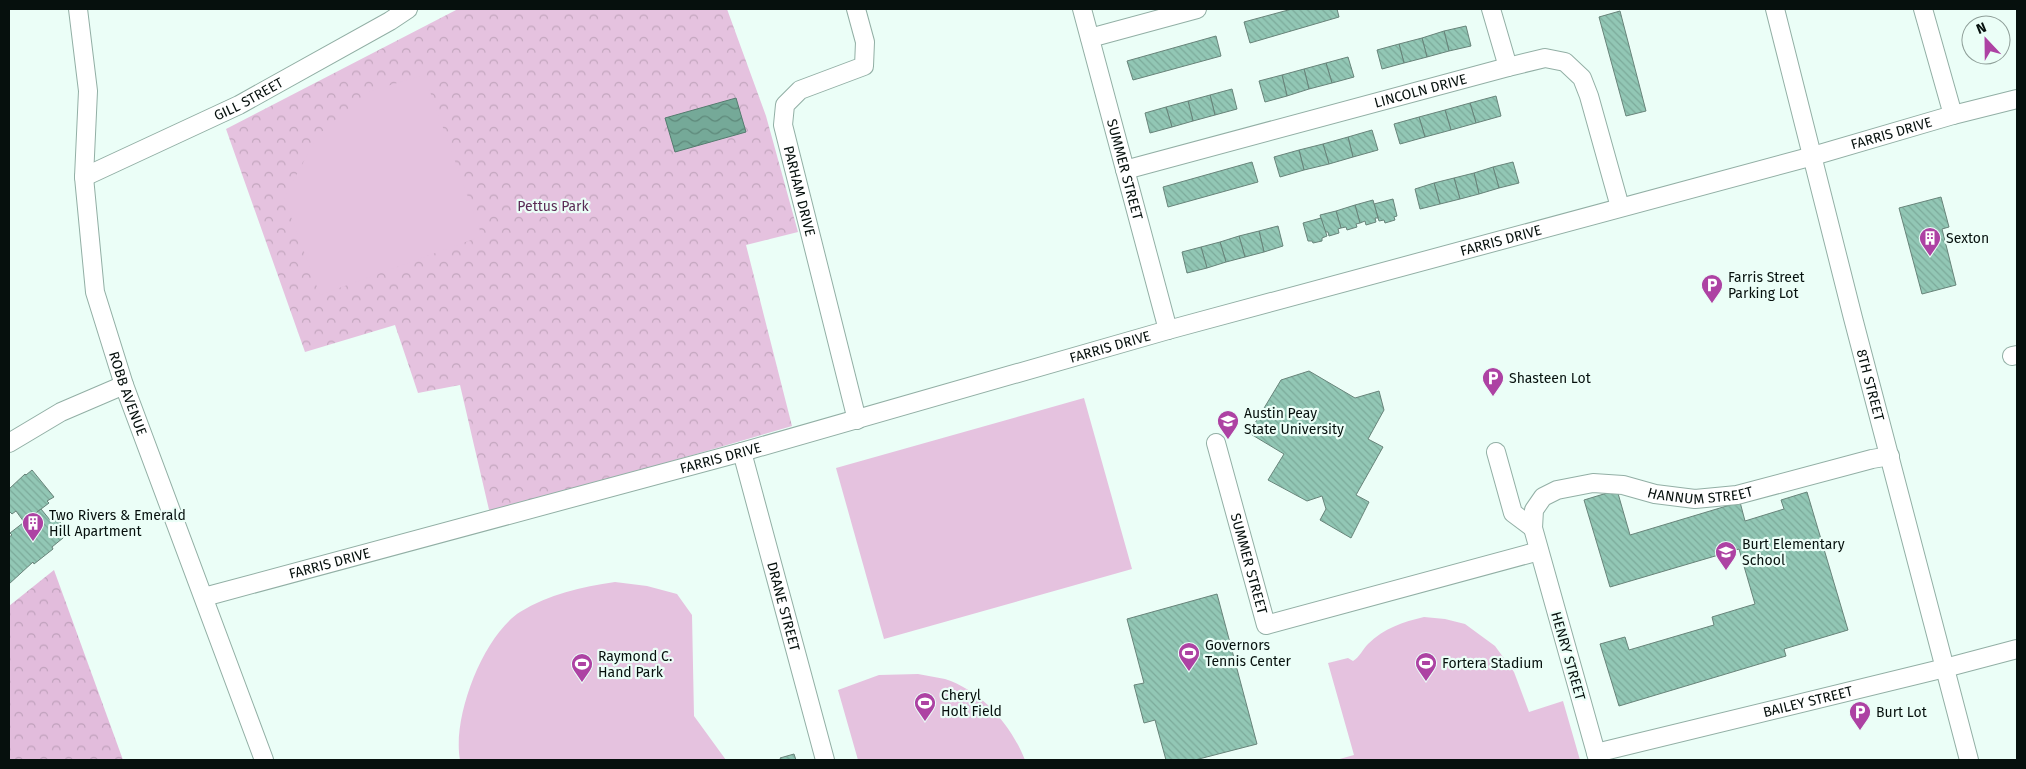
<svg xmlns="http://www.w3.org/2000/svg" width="2026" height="769" viewBox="0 0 2026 769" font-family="'Fira Sans',sans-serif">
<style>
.forest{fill:url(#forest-crowns)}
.park{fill:url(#park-crowns)}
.garden{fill:#e5c2df}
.water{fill:url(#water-waves);stroke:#547b6e}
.building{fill:url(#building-back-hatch);stroke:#68847a}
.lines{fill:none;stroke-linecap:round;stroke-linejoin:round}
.minor-casing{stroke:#92afa5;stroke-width:20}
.minor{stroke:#fff;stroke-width:18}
.labels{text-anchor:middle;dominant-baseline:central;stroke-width:4.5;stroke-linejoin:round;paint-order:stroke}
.street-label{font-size:14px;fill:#06100d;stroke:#ebfef7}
.park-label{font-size:14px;fill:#5a2b55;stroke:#ebfef7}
.poi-label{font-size:14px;fill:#06100d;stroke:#ebfef7;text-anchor:start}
</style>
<defs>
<pattern id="forest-crowns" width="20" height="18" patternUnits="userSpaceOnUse" patternTransform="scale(1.25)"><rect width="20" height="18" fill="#e2bcdc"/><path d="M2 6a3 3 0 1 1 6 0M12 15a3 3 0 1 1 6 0" fill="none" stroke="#c0a1bc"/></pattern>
<pattern id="park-crowns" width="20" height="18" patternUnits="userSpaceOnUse" patternTransform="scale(1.25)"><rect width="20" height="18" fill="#e5c2df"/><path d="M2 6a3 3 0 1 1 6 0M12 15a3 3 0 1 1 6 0" fill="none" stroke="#c3a6be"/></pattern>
<pattern id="water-waves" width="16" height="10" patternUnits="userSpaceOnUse" patternTransform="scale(1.25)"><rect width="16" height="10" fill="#75a998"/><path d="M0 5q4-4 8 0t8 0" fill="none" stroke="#5e887a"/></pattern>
<pattern id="building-back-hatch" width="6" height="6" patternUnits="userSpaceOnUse" patternTransform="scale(1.25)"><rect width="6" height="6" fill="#92c7b5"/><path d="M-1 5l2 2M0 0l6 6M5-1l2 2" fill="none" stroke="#7caa9a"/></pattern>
</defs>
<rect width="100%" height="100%" fill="#ebfef7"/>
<path class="forest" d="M54,570L123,760H9V606Z"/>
<path class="park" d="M458,9H727L766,116L798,232L746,245L792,426L490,514L460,385L418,393L395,325L305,352L226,129Z"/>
<g class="garden">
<path d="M424,75L482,236L320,295L284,198L318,135L367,92Z"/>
<path d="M1084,398L1132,569L884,639L836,468Z"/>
<path d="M615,582L647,586L677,594L692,615L694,716L726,760H460C452,717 483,636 520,612C549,594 581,587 615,582Z"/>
<path d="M1424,617L1445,619L1465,624L1495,646L1514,672L1529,712L1563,701L1580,760H1336L1354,755L1328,663L1348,658L1353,661C1359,658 1363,649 1368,644C1384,628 1403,622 1424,617Z"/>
<path d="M918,674C927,676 936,677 945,679C982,691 1011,725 1025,760H858L838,690L879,675Z"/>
</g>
<path class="water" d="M736,98L746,132L675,152L665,118Z"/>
<g class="building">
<path d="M1292,9H1337L1339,17L1250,43L1244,22Z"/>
<path d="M1620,11L1646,111L1626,116L1599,17Z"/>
<path d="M1466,26L1471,46L1449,51L1444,31Z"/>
<path d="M1444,31L1449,51L1427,57L1422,38Z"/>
<path d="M1216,36L1221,56L1133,80L1127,61Z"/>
<path d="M1422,38L1427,57L1404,63L1399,44Z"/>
<path d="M1399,44L1404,63L1382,69L1377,50Z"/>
<path d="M1348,57L1354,77L1332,83L1326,63Z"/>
<path d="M1326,63L1332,83L1309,89L1304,69Z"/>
<path d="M1304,69L1309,89L1287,96L1282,75Z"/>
<path d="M1282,75L1287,96L1265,102L1259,81Z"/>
<path d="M1232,89L1237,109L1215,115L1210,95Z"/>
<path d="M1210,95L1215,115L1193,121L1188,101Z"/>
<path d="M1496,96L1501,116L1476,123L1470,103Z"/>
<path d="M1188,101L1193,121L1172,127L1166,107Z"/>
<path d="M1470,103L1476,123L1451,130L1445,110Z"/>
<path d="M1166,107L1172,127L1150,133L1145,113Z"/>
<path d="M1445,110L1451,130L1425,137L1419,117Z"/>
<path d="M1419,117L1425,137L1400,144L1394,124Z"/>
<path d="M1372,130L1378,150L1353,157L1348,137Z"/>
<path d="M1348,137L1353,157L1329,164L1323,144Z"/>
<path d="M1323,144L1329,164L1304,170L1299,150Z"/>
<path d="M1299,150L1304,170L1280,177L1274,157Z"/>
<path d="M1252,162L1258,182L1168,207L1163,187Z"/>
<path d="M1513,162L1519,183L1499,188L1493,167Z"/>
<path d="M1493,167L1499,188L1479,194L1474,173Z"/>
<path d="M1474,173L1479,194L1460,199L1454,178Z"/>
<path d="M1454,178L1460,199L1440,204L1434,183Z"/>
<path d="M1434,183L1440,204L1420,209L1415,189Z"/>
<path d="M1941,197L1949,227L1942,229L1956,285L1922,294L1899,208Z"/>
<path d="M1393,199L1397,216L1394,217L1395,220L1385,223L1384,220L1379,221L1374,204Z"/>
<path d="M1373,200L1378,218H1375L1376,222L1366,225L1365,221L1360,223L1355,205Z"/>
<path d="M1355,205L1360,223L1356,224L1357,227L1347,230L1346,227L1341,228L1336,211Z"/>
<path d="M1336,211L1341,228L1338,229L1339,233L1329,236L1328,232H1325L1320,215Z"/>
<path d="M1321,218L1327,236L1322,238V241L1313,243L1312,241H1308L1303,223Z"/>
<path d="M1278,226L1283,246L1264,252L1259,231Z"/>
<path d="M1259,231L1264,252L1245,257L1239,236Z"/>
<path d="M1239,236L1245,257L1226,262L1220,242Z"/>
<path d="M1220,242L1226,262L1207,268L1201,247Z"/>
<path d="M1201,247L1207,268L1187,273L1182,252Z"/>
<path d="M1309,371L1355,398L1379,391L1384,410L1368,439L1383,447L1356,495L1369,502L1351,538L1320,520L1326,509L1322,496L1307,501L1268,480L1284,454L1249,433L1281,380Z"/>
<path d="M32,470L54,497L47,501L49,503L24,522L16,511L12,514L9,511V489L25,474L26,475Z"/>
<path d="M1617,490L1630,535L1740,502L1745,521L1784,509L1781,500L1807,492L1848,630L1784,649L1786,656L1619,706L1600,644L1625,637L1629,650L1714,625L1712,617L1755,604L1739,549L1610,587L1584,500Z"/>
<path d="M41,509L50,520L55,516L69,533L52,547L53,549L34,564L33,562L9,584V537L12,535L10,533Z"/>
<path d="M1217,594L1257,744L1195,760H1166L1155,720L1144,723L1134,685L1144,683L1127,619Z"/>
<path d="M794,754L796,760H781L780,758Z"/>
</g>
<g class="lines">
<g class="minor-casing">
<g id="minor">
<path id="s1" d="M78,9L88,91L84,177L95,292L124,385L264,760"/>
<path id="s2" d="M856,9L865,42L864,66L800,90L785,105L783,125L857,420"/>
<path id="s3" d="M1082,9L1168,330"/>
<path d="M1491,9L1508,67"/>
<path id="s4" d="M1775,9L1853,318L1969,760"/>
<path d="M1923,9L1953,115"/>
<path d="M1090,38L1197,9"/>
<path id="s5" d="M1125,170L1508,67L1545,58L1565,62L1582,78L1589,96L1620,207"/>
<path id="s6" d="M84,177L239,105L390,21L408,9"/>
<path d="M2012,356L2017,355"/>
<path d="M9,443L61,412L124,385"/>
<path id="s7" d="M1216,443L1266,625L1539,551"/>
<path id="s8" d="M742,452L825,760"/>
<path d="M1496,452L1513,513L1533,528"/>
<path id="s9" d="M204,597L742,452L1168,330L1813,156L1953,115L2017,99"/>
<path id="s10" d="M1596,753L1945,668L2017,649"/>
<path id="s11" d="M1598,760L1533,528L1534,510L1543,497L1557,490L1593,483L1623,485L1655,494L1695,499L1737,495L1872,459L1890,456"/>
</g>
</g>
<use href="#minor" class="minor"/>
</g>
<defs>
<g id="building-pin" transform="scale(1.125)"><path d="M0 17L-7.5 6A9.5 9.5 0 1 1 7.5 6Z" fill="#ad42a3" stroke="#ebfef7"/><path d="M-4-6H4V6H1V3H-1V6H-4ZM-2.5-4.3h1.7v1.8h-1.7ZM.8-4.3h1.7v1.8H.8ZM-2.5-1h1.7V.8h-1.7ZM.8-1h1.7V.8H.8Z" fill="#fff"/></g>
<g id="parking-pin" transform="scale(1.125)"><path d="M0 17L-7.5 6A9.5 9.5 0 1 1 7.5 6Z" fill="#ad42a3" stroke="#ebfef7"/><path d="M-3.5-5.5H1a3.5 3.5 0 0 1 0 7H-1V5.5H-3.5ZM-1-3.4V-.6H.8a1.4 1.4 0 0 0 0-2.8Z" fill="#fff"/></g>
<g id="university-pin" transform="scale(1.125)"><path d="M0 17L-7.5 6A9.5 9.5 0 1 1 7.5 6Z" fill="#ad42a3" stroke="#ebfef7"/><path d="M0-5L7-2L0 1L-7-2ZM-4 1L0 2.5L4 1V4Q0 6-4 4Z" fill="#fff"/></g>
<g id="school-pin" transform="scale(1.125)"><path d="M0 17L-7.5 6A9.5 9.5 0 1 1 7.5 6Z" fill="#ad42a3" stroke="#ebfef7"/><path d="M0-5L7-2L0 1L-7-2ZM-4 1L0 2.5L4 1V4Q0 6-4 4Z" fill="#fff"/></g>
<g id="stadium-pin" transform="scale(1.125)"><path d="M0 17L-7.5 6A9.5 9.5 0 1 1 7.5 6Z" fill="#ad42a3" stroke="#ebfef7"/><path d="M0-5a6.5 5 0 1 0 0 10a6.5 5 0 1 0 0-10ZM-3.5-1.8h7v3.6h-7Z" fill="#fff"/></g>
</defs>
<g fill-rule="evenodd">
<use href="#building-pin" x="1930" y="238"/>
<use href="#parking-pin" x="1712" y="285"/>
<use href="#parking-pin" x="1493" y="378"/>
<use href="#university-pin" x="1228" y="421"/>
<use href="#building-pin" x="33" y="523"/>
<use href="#school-pin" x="1726" y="552"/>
<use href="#stadium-pin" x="1189" y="653"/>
<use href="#stadium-pin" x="1426" y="663"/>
<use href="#stadium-pin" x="582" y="664"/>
<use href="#stadium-pin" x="925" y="703"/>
<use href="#parking-pin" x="1860" y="712"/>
</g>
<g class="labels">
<g class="street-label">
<text stroke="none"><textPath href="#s5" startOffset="306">LINCOLN DRIVE</textPath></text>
<text stroke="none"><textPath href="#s6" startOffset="182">GILL STREET</textPath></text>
<text stroke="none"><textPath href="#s9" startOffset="1750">FARRIS DRIVE</textPath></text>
<text stroke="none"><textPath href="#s3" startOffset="166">SUMMER STREET</textPath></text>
<text stroke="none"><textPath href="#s2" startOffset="236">PARHAM DRIVE</textPath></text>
<text stroke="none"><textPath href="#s9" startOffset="1345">FARRIS DRIVE</textPath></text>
<text stroke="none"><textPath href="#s9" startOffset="940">FARRIS DRIVE</textPath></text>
<text stroke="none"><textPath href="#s4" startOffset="388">8TH STREET</textPath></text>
<text stroke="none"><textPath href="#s1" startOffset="391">ROBB AVENUE</textPath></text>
<text stroke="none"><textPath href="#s9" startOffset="535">FARRIS DRIVE</textPath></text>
<text stroke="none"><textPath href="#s11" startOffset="436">HANNUM STREET</textPath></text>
<text stroke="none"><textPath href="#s9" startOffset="130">FARRIS DRIVE</textPath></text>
<text stroke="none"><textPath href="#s7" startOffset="125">SUMMER STREET</textPath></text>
<text stroke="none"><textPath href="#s8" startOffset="160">DRANE STREET</textPath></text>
<text transform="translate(1568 656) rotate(74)">HENRY STREET</text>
<text stroke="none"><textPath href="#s10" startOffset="218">BAILEY STREET</textPath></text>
</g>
<g class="park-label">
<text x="553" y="206">Pettus Park</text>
</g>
<g class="poi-label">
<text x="1946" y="238">Sexton</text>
<text x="1728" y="277">Farris Street<tspan x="1728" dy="16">Parking Lot</tspan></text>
<text x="1509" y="378">Shasteen Lot</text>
<text x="1244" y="413">Austin Peay<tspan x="1244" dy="16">State University</tspan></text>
<text x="49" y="515">Two Rivers &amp; Emerald<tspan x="49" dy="16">Hill Apartment</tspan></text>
<text x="1742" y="544">Burt Elementary<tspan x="1742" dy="16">School</tspan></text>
<text x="1205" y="645">Governors<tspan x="1205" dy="16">Tennis Center</tspan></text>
<text x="598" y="656">Raymond C.<tspan x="598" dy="16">Hand Park</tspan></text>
<text x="1442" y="663">Fortera Stadium</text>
<text x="941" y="695">Cheryl<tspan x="941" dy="16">Holt Field</tspan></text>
<text x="1876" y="712">Burt Lot</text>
</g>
</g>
<rect width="2026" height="769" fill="none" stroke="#06100d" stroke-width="20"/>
<g transform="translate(1986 40) rotate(338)"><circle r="24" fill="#ebfef7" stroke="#8f9f99"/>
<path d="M0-4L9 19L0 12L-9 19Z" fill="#ad42a3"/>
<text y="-8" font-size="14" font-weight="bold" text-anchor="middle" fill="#06100d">N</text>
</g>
</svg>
